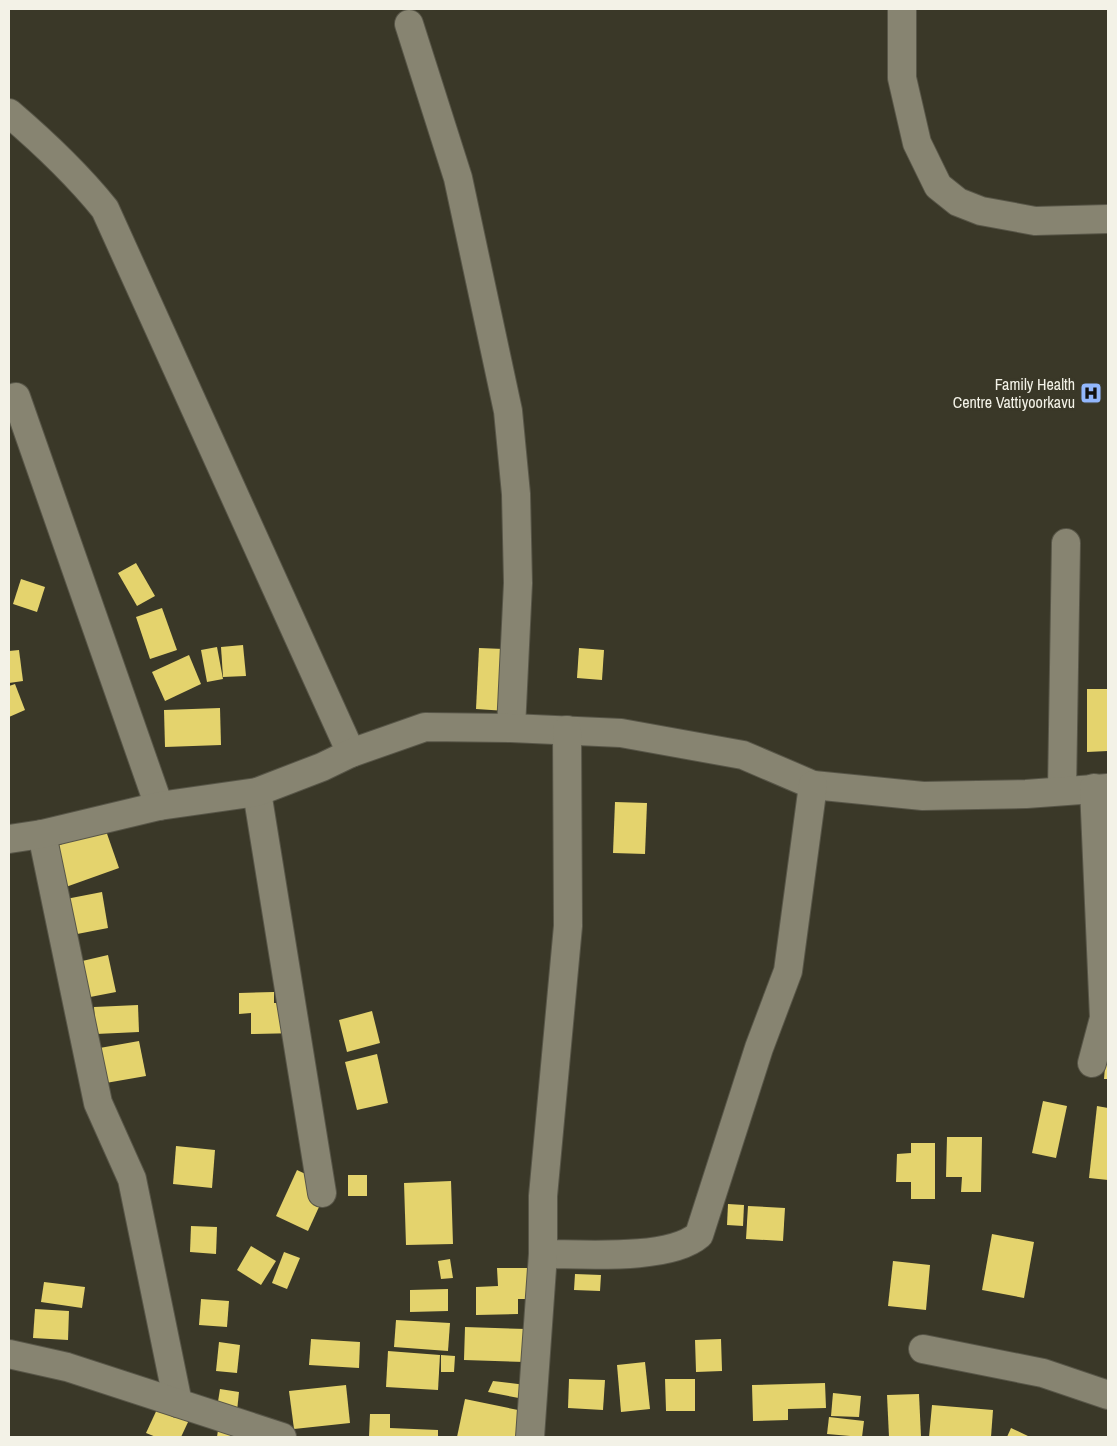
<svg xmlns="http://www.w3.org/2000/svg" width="1117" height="1446" viewBox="0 0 1117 1446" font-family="'Archivo Narrow',sans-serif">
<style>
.building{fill:#e4d36d}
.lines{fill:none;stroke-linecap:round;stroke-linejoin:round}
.minor-casing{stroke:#585648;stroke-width:30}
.minor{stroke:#878471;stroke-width:28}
.labels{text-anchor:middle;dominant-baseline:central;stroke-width:5;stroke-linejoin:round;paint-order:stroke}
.poi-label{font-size:16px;fill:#f3f2e7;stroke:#3a3828;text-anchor:end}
</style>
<rect width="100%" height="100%" fill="#3a3828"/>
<g class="building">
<path d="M136,563L155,596L137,606L118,573Z"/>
<path d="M21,579L45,587L37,612L13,604Z"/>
<path d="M162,608L177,650L150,659L136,617Z"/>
<path d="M243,645L246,676L223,677L221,647Z"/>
<path d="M217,647L223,679L207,682L201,650Z"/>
<path d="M479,648L527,650L524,712L476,709Z"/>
<path d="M579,648L604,650L602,680L577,678Z"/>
<path d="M19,650L23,681L9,683V651Z"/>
<path d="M189,655L201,684L165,701L152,672Z"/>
<path d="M15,684L25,710L9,717V686Z"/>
<path d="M1087,689H1108V751L1087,752Z"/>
<path d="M220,708L221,745L165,747L164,710Z"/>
<path d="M615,802L647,803L645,854L613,853Z"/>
<path d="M105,828L119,868L63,888L49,849Z"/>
<path d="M102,892L108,928L72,935L66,899Z"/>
<path d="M108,955L116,992L85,998L78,962Z"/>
<path d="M274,992V1003H298L299,1033L251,1034V1013L239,1014V993Z"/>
<path d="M138,1005L139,1032L96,1034L94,1007Z"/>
<path d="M372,1011L380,1043L347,1052L339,1020Z"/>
<path d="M139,1041L146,1076L100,1084L94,1049Z"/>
<path d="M1107,1043H1108V1079H1104Z"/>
<path d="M377,1054L388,1103L357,1110L345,1062Z"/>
<path d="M1043,1101L1067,1106L1056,1158L1032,1153Z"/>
<path d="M1097,1106L1108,1108V1180L1089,1178Z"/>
<path d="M947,1137H982L981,1192H961L962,1177H946Z"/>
<path d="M911,1143H935V1199H911V1182H896L897,1154L911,1153Z"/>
<path d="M176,1146L215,1150L212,1188L173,1184Z"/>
<path d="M297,1170L329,1185L308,1231L276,1216Z"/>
<rect x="348" y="1175" width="19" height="21"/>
<path d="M451,1181L453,1244L406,1245L404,1183Z"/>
<path d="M728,1204L744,1205L743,1226L727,1225Z"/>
<path d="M748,1206L785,1208L783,1241L746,1239Z"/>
<path d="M191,1226L217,1227L216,1254L190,1252Z"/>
<path d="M992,1234L1034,1242L1024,1298L982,1290Z"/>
<path d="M251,1246L276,1261L261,1285L237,1270Z"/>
<path d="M284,1252L300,1258L287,1289L272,1283Z"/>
<path d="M450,1259L453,1278L441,1279L438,1261Z"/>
<path d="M893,1261L930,1265L926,1310L888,1306Z"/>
<path d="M497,1268H530L531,1299H518V1314L476,1315V1287L498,1286Z"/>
<path d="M575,1274L601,1275L600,1291L574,1290Z"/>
<path d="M44,1282L85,1287L82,1308L41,1302Z"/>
<path d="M448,1289V1311L410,1312V1290Z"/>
<path d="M201,1299L229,1301L227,1327L199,1325Z"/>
<path d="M35,1309L69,1311L68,1340L33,1338Z"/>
<path d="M396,1320L450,1323L448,1351L394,1347Z"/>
<path d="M465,1327L526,1329L525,1362L464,1360Z"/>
<path d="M311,1339L360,1342L359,1368L309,1365Z"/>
<path d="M721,1339L722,1371L696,1372L695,1340Z"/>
<path d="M219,1342L240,1345L237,1373L216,1371Z"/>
<path d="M388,1351L440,1355L438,1390L386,1387Z"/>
<path d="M441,1355L455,1356L454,1372H441Z"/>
<path d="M645,1362L650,1409L621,1412L617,1365Z"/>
<path d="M569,1379L605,1380L603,1410L568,1408Z"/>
<path d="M665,1379H695V1411H666Z"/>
<path d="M493,1381L526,1385L524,1399L488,1392Z"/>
<path d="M825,1383L826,1408L788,1409V1420L753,1421L752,1385Z"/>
<path d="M346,1385L350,1423L294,1429L289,1391Z"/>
<path d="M220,1389L239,1392L237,1411L217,1408Z"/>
<path d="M833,1393L861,1396L859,1417L831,1416Z"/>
<path d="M919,1394L921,1437H889L887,1395Z"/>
<path d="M465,1399L523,1411L518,1437H457Z"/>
<path d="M159,1405L189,1420L181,1437H156L146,1433Z"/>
<path d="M932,1405L993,1410L991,1437H929Z"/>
<path d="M370,1414H390V1428L438,1430V1437H369Z"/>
<path d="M829,1417L864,1421L862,1437L827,1434Z"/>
<path d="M219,1423L260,1437H217Z"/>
<path d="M1011,1428L1030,1437H1007Z"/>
</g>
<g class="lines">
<g class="minor-casing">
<g id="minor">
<path d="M902,9V78L917,143L938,186L958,202L981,211L1035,221L1108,219"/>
<path d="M409,24L458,178L508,411L516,494L518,583L511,728"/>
<path d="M9,113C44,143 76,173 105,209L351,753"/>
<path d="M16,397L159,806"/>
<path d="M1062,791L1066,543"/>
<path d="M257,792L322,1193"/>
<path d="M42,834L98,1103L132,1179L178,1403"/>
<path d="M9,839L42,834L159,806L257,792L322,767L351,753L425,727L511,728L621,733L743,755L813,785L923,796L1026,794L1108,788"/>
<path d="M1092,1063L1104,1018L1094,788"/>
<path d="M543,1254C582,1254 669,1261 699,1235L759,1048L788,971L813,785"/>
<path d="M923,1349L1043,1373L1108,1395"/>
<path d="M9,1354L67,1367L282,1437"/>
<path d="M530,1437L543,1254V1196L568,926L567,730"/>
</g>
</g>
<use href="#minor" class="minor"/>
</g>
<defs>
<g id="hospital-square" transform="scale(1.125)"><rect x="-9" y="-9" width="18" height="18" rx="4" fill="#92b7fd" stroke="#3a3828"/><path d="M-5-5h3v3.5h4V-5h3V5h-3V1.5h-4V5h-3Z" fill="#111"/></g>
</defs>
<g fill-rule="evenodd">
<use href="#hospital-square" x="1091" y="393"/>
</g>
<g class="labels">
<g class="poi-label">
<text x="1075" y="384">Family Health<tspan x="1075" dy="18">Centre Vattiyoorkavu</tspan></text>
</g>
</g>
<rect width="1117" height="1446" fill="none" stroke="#f3f2e7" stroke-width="20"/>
</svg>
